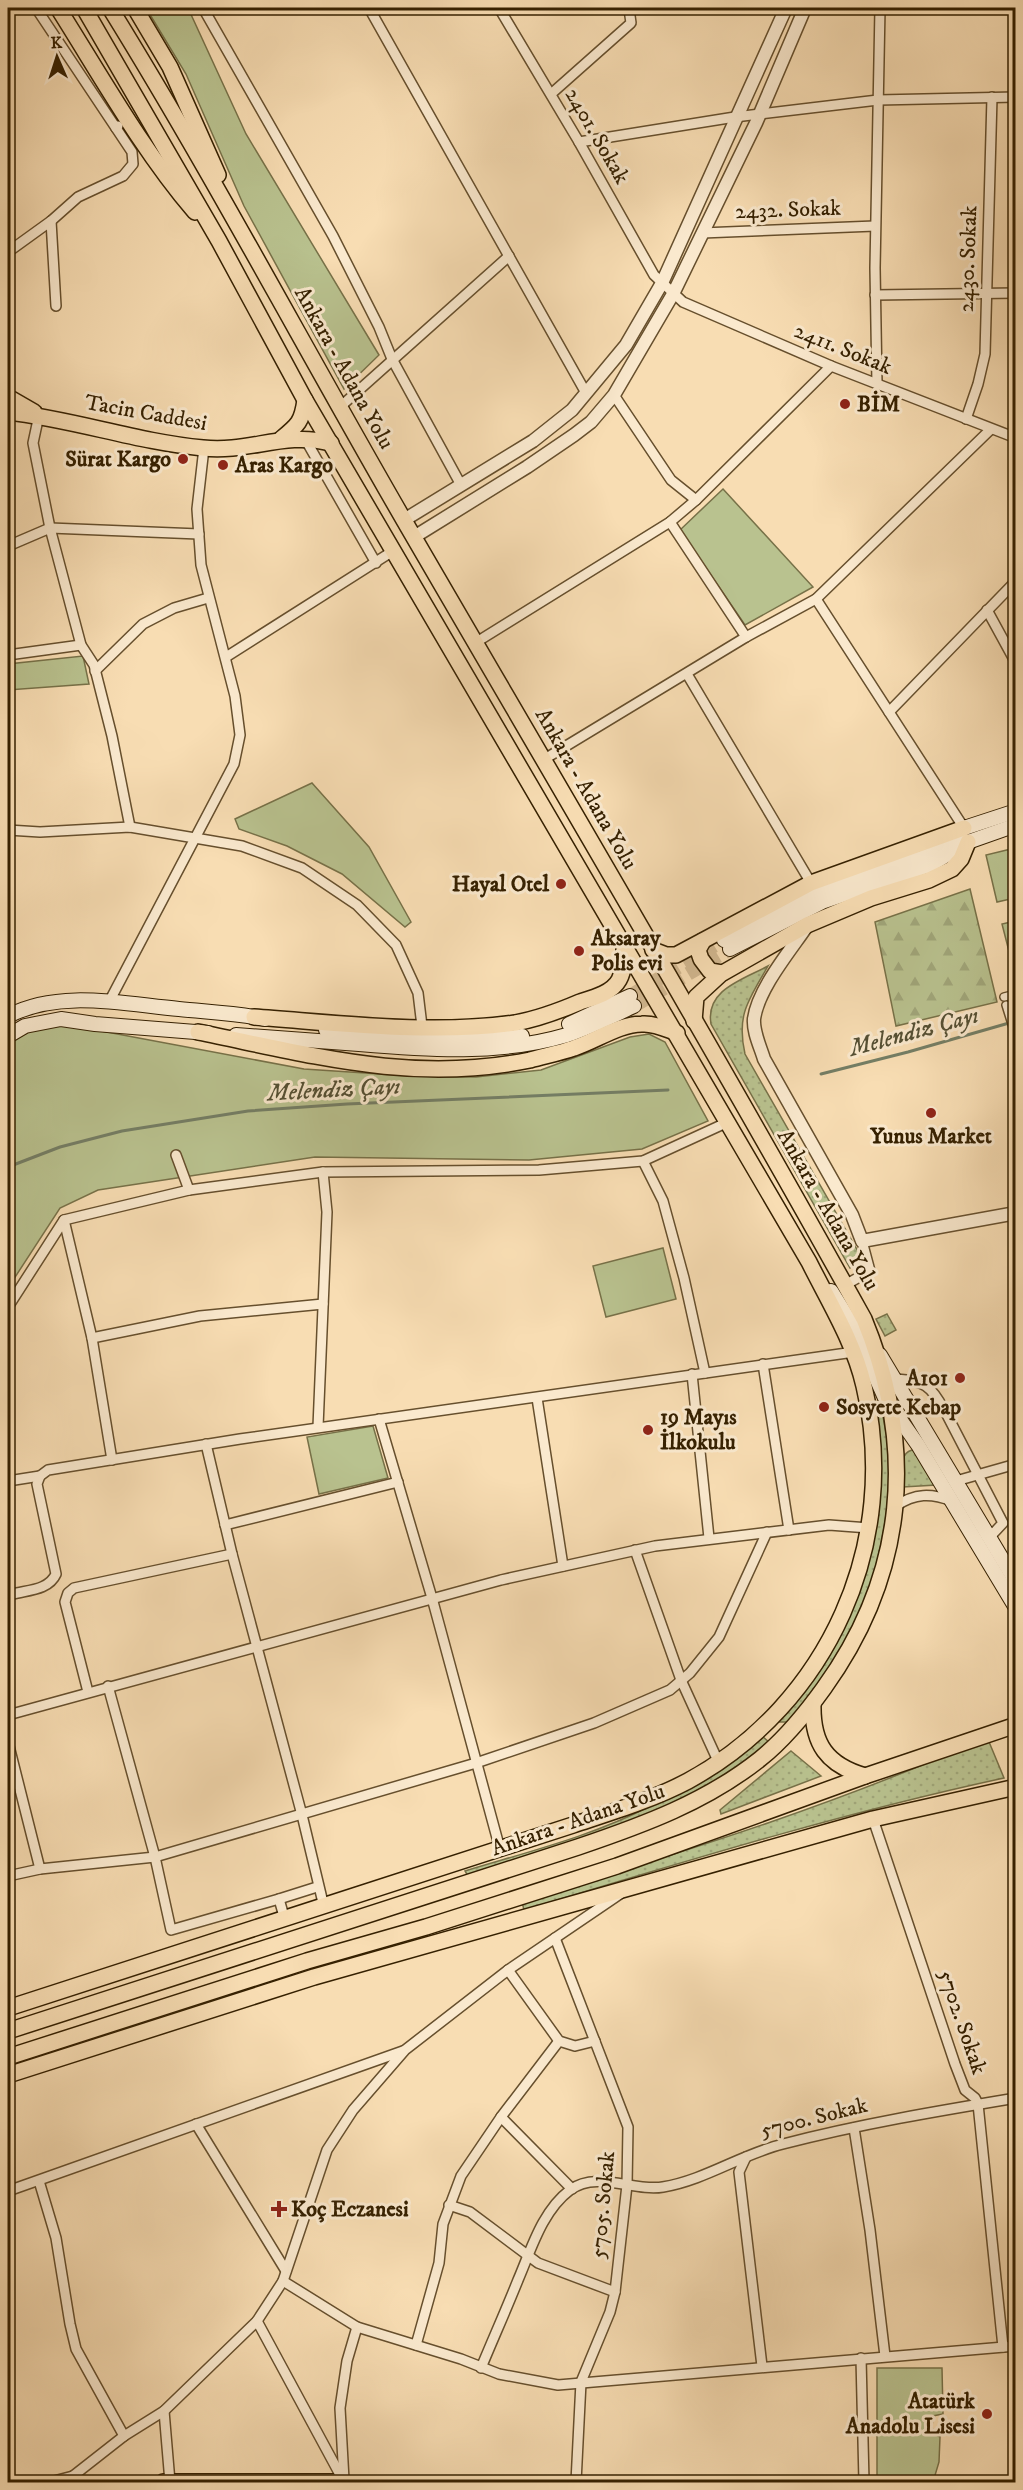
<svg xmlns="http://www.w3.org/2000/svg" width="1023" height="2490" viewBox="0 0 1023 2490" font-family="'IM FELL DW Pica',serif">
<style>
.grass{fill:url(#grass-dots);stroke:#777148;stroke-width:1.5}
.forest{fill:url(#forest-firs);stroke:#777148;stroke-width:1.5}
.park{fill:#b9c28f;stroke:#777148;stroke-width:1.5}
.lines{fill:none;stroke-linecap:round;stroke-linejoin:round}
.stream{stroke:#747e65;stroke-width:3}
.secondary-tunnel{stroke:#d1b78f;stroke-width:14;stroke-dasharray:14 7;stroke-linecap:butt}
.pedestrian-casing{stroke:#664f2d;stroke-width:10}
.minor-casing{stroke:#664f2d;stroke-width:12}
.tertiary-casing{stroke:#664f2d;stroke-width:15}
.secondary-casing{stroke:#352000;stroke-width:16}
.primary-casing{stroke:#352000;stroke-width:18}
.trunk-casing{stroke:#352000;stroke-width:18}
.pedestrian{stroke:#fae9ce;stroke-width:7}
.minor{stroke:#fae9ce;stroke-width:9}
.tertiary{stroke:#fae9ce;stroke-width:12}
.secondary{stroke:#fae9ce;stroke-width:14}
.primary{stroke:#f8ddb3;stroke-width:15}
.trunk{stroke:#f8ddb3;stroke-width:15}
.poi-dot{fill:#8f2418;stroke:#fae9ce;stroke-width:2}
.labels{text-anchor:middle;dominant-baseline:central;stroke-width:6;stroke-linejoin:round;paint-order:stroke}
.street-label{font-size:22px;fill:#352000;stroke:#fae9ce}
.poi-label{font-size:22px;font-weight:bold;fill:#352000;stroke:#fae9ce;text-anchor:start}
.water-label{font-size:24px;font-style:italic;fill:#544f33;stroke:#fae9ce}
</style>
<defs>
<pattern id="grass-dots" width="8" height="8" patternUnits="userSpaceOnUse" patternTransform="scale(1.5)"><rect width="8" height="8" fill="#b9c28f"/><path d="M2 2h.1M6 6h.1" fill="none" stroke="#a0a67a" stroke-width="1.8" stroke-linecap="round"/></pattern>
<pattern id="forest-firs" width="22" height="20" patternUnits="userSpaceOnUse" patternTransform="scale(1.5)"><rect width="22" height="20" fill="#b9c28f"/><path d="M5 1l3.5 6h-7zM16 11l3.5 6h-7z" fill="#a0a67a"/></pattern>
</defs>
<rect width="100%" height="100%" fill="#f8ddb3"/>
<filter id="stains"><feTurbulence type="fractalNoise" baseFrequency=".00333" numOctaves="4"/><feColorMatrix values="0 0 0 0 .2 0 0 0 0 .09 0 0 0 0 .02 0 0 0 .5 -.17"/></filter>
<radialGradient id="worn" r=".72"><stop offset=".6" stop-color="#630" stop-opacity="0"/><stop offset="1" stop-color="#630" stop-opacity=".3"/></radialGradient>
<g class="grass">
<path d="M768,966C749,1000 736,1014 745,1054L863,1260L850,1268L711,1024C705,990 742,980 768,966Z"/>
<path d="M887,1314L896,1330L885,1336L876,1319Z"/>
<path d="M879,1403C904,1479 878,1585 842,1656C830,1679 809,1701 794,1722H779L793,1703L864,1573L871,1406Z"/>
<path d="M912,1450L918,1454L936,1485L903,1487C903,1475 897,1454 912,1450Z"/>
<path d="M762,1736L770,1743L690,1802L468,1876L465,1871C527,1852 593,1836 650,1806C689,1787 728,1762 762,1736Z"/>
<path d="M987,1737L1004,1778C842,1813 683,1862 524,1910L522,1902C679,1853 837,1805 987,1737Z"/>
<path d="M791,1751L821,1776L721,1814L720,1810Z"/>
</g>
<path class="forest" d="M970,889L997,1002L896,1026L875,922Z"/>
<g class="park">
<path d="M146,8H188L246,134L379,355L344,389L244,206L186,74Z"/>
<path d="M723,489L813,587L745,625L680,530Z"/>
<path d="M83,656L89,684L8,690V664Z"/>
<path d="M312,783L369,847L411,922L405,927L342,874L287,846L239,829L235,819Z"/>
<path d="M1015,848V898L997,902L986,855Z"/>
<path d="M1015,921L1016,971H1014L1002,924Z"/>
<path d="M64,1024L304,1069L411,1076L476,1077L541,1070L630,1037L649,1034L665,1042L708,1121L642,1149L529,1160L315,1157L98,1190L60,1208L8,1288V1043L40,1026Z"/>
<path d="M663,1248L676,1299L606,1317L593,1266Z"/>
<path d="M373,1426L388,1478L319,1494L307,1437Z"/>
<path d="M877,2368H942L943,2414L933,2416L932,2427L934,2434L940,2437L939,2462L933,2482H877Z"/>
</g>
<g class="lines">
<g class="stream">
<path d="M821,1074L908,1052L1016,1021"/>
<path d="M8,1167L60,1147L122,1131L248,1111L347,1104L668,1090"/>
</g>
<g class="secondary-tunnel">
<path d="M630,996L724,940"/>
<path d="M634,1006L730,949"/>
</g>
<g class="pedestrian-casing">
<g id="pedestrian">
<path d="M1004,997L1016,994"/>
<path d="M1006,1005L1016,1037"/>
</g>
</g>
<g class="minor-casing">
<g id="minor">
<path d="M36,8L116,128L118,126"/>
<path d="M203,8L333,236L379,327L392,359L461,485"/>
<path d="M369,8L586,393"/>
<path d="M499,8L579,142L654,275L683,302L831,366L1016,438"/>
<path d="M551,94L631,23L629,9L651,8"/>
<path d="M579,142L735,117L878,100L1016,97"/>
<path d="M51,221L56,306"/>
<path d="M702,233L875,226"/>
<path d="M8,252L51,221L78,197L123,176L133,164L132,152L116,128"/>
<path d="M875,295L1016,293"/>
<path d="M877,384L875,268L880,8"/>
<path d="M614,395L671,480L696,500"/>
<path d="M340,407L509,256"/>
<path d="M39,415L33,443L50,528L81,645L94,665L112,736L130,827"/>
<path d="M966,419L978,384L985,354L992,97"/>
<path d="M304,437L376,563"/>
<path d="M670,522L746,637"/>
<path d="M8,546L50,528L199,534"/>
<path d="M816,599L964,828"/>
<path d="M987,610L1016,663"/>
<path d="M475,643L670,522L696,500L831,366"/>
<path d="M8,655L81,645"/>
<path d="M226,657L393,551"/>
<path d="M95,671L143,624L174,608L208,598"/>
<path d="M687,674L811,883"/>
<path d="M889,712L1016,581"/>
<path d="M543,760L746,637L816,599L991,429"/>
<path d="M8,830L40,832L130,827L242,846L302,868L357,905L396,945L418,993L422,1026"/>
<path d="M109,1002L234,764L240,735L235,696L201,565L197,509L204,448"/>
<path d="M176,1155L189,1190"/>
<path d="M643,1161L663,1201L684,1278L705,1373"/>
<path d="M64,1220L92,1338L112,1460"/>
<path d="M845,1285L870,1271L862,1241"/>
<path d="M8,1307L64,1220L189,1190L323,1172L539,1170L643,1161L728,1122"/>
<path d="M92,1338L200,1316L323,1304"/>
<path d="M763,1364L789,1530"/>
<path d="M692,1374L709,1538"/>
<path d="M896,1379C924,1381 931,1385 944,1410"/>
<path d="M537,1398L563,1566"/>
<path d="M947,1415L1003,1523L989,1538"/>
<path d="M379,1419L432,1598L500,1849"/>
<path d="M318,1427L327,1212L323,1172"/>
<path d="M206,1444L232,1554L302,1815L324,1907"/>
<path d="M8,1481L40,1476"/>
<path d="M956,1481L1016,1464"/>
<path d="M896,1506C915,1493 931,1493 952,1501"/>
<path d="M225,1525L398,1482"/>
<path d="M635,1550L681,1680L718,1761"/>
<path d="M13,1594C28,1590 49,1590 56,1574L37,1484L40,1476L48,1470L240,1439L854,1352"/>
<path d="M108,1686L155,1857L171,1930L279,1899L285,1920"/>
<path d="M88,1692L65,1602L68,1593L74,1588L232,1554"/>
<path d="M8,1715L501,1580L655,1546L829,1525L869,1528"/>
<path d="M8,1742L40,1869"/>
<path d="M873,1819L955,2064L965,2090L975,2098L978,2104L1003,2347"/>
<path d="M8,1876L40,1869L155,1857L476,1763L594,1723L670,1690L690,1673L719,1637L767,1532"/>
<path d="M279,1899L317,1887"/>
<path d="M555,1938L628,2127L627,2185L615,2292L610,2312L581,2382L576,2482"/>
<path d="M508,1970L559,2041L575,2046L595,2041"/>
<path d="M501,2117L572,2189"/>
<path d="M196,2124L286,2271"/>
<path d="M854,2128L870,2230L885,2356"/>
<path d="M746,2157L739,2172L762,2366"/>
<path d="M39,2181L56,2238L70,2324L76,2349L124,2436"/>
<path d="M8,2191L403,2051"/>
<path d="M449,2205L470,2212L538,2263L615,2292"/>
<path d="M283,2281L357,2327L461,2359L499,2374L558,2385L1016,2346"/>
<path d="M257,2321L344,2482"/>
<path d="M416,2345L439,2263L443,2224L461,2176L501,2117L559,2041"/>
<path d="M861,2358L864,2482"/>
<path d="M481,2368C493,2339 506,2310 518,2280C531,2250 542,2211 570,2190C597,2170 634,2192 663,2187C705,2180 742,2154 783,2144C860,2124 938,2111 1016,2098"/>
<path d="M164,2411L170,2482"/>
<path d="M344,2480L340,2408L347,2361L357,2327"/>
<path d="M50,2482L73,2476"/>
<path d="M69,2482L73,2476L124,2436L164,2411L257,2321L283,2281L327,2150L353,2110L405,2050L508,1970L620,1894"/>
</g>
</g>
<g class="tertiary-casing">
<g id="tertiary">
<path d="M404,520L533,441L572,410L626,345L662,283L786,8"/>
<path d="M414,537L527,467L574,435L591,422L614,395L673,294L756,123L805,8"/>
<path d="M807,926C790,951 758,989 754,1019C753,1032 760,1046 764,1059L852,1215L862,1241L1016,1213"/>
</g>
</g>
<g class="secondary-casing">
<g id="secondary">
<path d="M724,940L815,894L923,857L950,840L964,828L1016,811"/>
<path d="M730,949L822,902L930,865L968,842L1016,825"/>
<path d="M8,1016C60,989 123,1004 179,1009C208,1012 237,1013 265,1019"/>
<path d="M569,1024L630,996"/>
<path d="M326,1030C391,1037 456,1046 522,1036"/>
<path d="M236,1035C277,1038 318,1041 359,1044C429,1050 499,1055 567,1035C590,1027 612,1016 634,1006"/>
<path d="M8,1036L25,1026L61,1019L95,1024L208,1033"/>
<path d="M831,1291L854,1328L885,1398L918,1445L1016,1608"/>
<path d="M880,1355L1016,1582"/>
</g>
</g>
<g class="primary-casing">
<g id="primary">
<path d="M8,397L34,412"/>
<path d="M8,412C73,419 137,442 203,448C249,453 284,431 331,443"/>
<path d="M281,439C298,425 302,422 305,400"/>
<path d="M813,1704C812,1744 827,1765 865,1776"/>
<path d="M8,2057L307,1961L426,1927L617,1866L865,1776L1016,1725"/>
<path d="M8,2075L314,1977L873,1819L1016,1787"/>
<path d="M163,2482H341"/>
</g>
</g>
<g class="trunk-casing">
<g id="trunk">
<path d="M58,8C101,76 142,150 195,212"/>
<path d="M135,8L170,67L218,175"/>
<path d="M703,941L698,950L701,959L710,971L722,973"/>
<path d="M653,950L666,955H676L811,883L964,828"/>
<path d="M254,1017C338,1023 432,1035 515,1023C538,1019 559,1011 580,1002C593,998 612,993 619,980C625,969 624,956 624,944"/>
<path d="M694,1021L696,997L721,974L807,925L871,898L929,880L952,869L961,859L968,842"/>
<path d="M198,1032C312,1055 412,1084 530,1060C544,1056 560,1053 574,1048C596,1041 619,1024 642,1024C654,1023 666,1029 677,1033"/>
<path d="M8,2008L573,1825C612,1812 652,1800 688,1781C829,1704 901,1542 864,1386C854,1342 829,1302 809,1262L305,400L219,241L84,8"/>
<path d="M8,2031L578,1847C643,1825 706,1802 760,1759C785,1739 806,1713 824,1688C906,1574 917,1448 864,1319C715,1051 559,787 405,522C306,351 214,176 110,8"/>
</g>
</g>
<use href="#pedestrian" class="pedestrian"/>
<use href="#minor" class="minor"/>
<use href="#tertiary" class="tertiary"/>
<use href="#secondary" class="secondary"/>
<use href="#primary" class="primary"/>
<use href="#trunk" class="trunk"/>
</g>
<g class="poi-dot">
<circle cx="845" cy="404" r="6"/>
<circle cx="183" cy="459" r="6"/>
<circle cx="223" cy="465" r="6"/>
<circle cx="561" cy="884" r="6"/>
<circle cx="579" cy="951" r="6"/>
<circle cx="931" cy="1113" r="6"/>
<circle cx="960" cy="1378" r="6"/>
<circle cx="824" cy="1407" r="6"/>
<circle cx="648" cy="1430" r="6"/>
<path d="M276 2200h6v6h6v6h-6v6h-6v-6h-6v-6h6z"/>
<circle cx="987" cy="2414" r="6"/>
</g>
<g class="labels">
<g class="street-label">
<text transform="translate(597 136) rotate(60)">2401. Sokak</text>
<text transform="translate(788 210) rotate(-2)">2432. Sokak</text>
<text transform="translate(968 259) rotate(-88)">2430. Sokak</text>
<text transform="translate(843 349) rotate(22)">2411. Sokak</text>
<text transform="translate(344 368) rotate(61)">Ankara - Adana Yolu</text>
<text transform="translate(146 413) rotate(10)">Tacin Caddesi</text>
<text transform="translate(586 789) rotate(60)">Ankara - Adana Yolu</text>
<text transform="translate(828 1210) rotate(60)">Ankara - Adana Yolu</text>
<text transform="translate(578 1820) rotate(-19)">Ankara - Adana Yolu</text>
<text transform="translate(962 2022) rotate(71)">5702. Sokak</text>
<text transform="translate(814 2118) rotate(-14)">5700. Sokak</text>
<text transform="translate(603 2205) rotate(-85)">5705. Sokak</text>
</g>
<g class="poi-label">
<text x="857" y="404">BİM</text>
<text x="171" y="459" text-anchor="end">Sürat Kargo</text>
<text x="235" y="465">Aras Kargo</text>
<text x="549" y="884" text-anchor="end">Hayal Otel</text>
<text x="591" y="938">Aksaray<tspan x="591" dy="25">Polis evi</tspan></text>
<text x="931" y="1136" text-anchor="middle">Yunus Market</text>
<text x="948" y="1378" text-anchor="end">A101</text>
<text x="836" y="1407">Sosyete Kebap</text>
<text x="660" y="1417">19 Mayıs<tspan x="660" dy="25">İlkokulu</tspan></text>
<text x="291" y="2209">Koç Eczanesi</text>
<text x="975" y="2401" text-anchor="end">Atatürk<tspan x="975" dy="25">Anadolu Lisesi</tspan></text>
</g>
<g class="water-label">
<text transform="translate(914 1032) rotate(-15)">Melendiz Çayı</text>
<text transform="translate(334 1090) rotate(-3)">Melendiz Çayı</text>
</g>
</g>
<rect width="1023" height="2490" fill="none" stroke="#f8ddb3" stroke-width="30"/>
<rect x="9" y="9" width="1005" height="2472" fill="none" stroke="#352000" stroke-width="3"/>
<rect x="15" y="15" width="993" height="2460" fill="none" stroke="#352000" stroke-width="1.5"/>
<g transform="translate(57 57) rotate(357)" stroke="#fae9ce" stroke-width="4.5" paint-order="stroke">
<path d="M0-4.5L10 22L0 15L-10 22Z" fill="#352000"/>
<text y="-9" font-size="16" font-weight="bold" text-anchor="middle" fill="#352000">K</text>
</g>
<rect width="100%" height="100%" filter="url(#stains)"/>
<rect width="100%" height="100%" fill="url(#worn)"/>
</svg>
